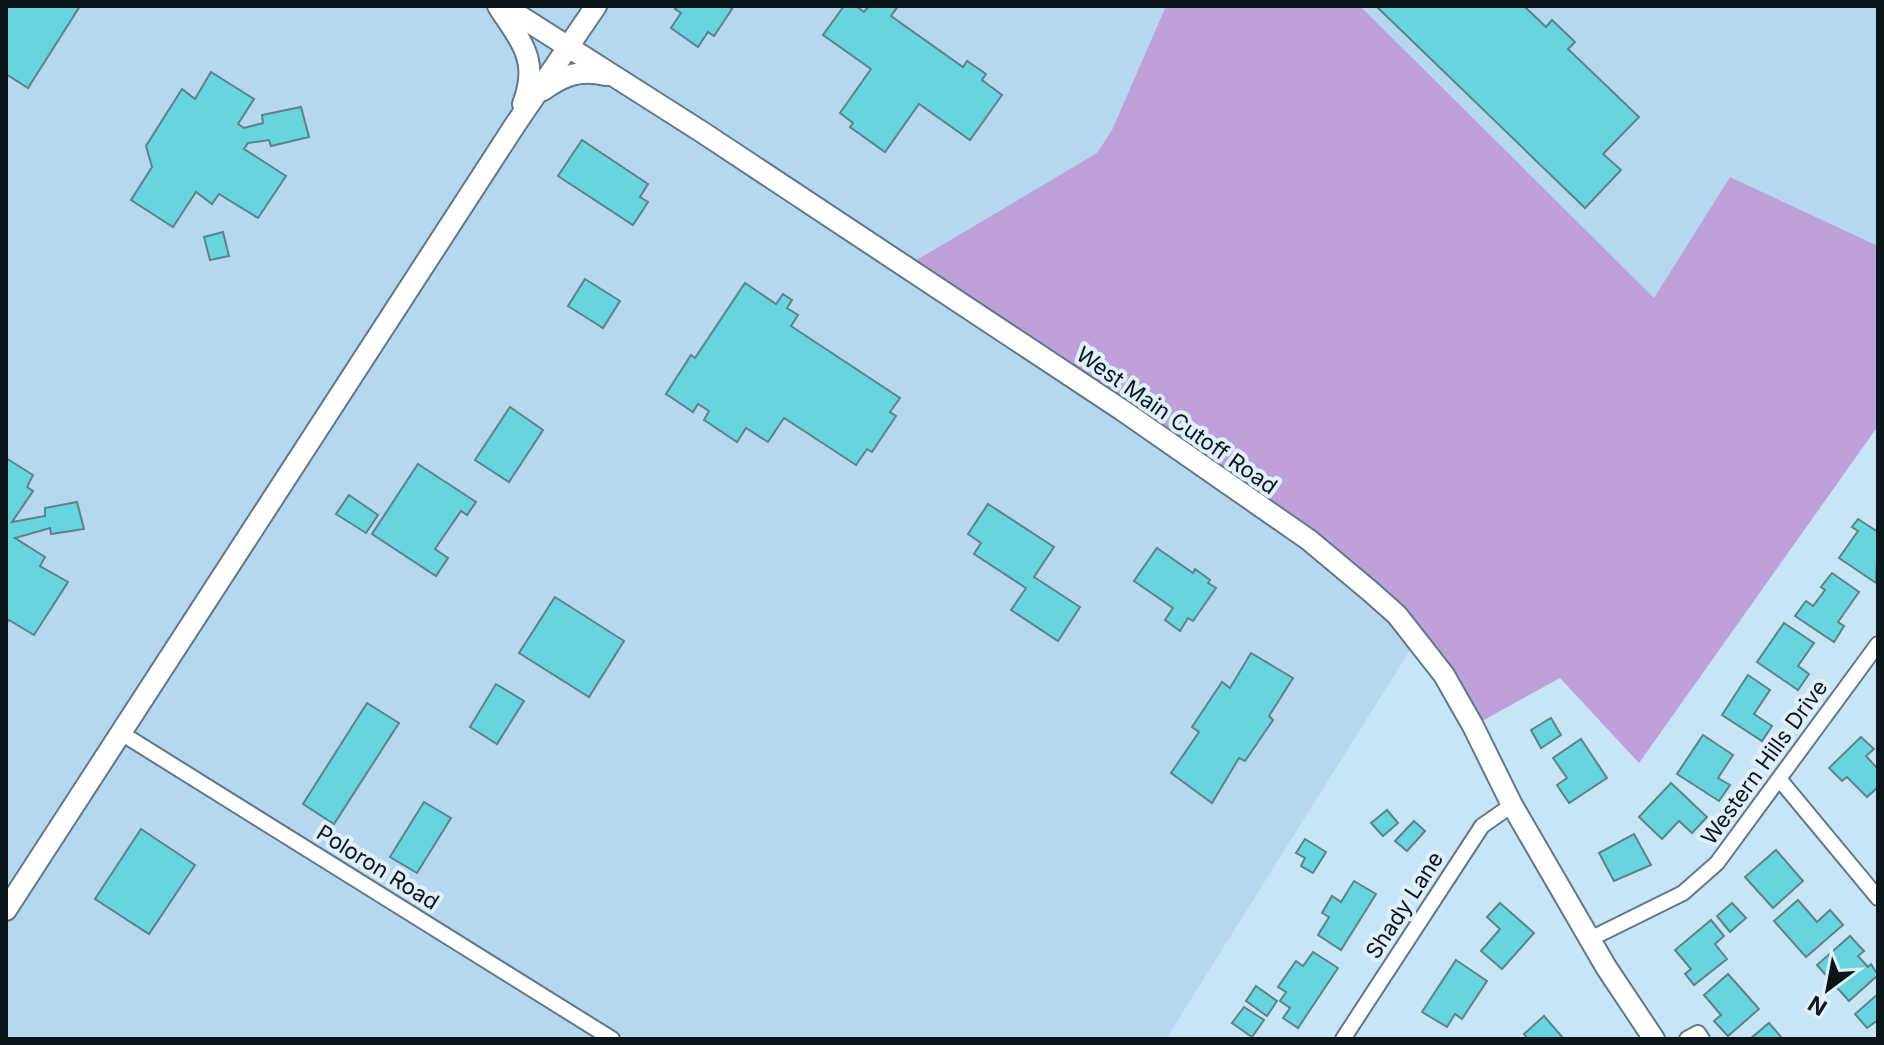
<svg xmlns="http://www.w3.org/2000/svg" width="1884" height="1045" viewBox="0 0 1884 1045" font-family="Inter,sans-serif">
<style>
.built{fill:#b5d8f0}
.green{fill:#bea0db}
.building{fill:#67d5df;stroke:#5f8286;stroke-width:2}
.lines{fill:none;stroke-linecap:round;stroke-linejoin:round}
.street-casing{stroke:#5f798a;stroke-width:18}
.secondary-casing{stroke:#5f798a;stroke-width:24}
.street{stroke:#fff;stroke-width:14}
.secondary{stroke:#fff;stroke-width:20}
.labels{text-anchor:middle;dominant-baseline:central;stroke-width:8;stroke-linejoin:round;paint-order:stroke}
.street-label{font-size:22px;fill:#0a141b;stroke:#dff0fc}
</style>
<rect width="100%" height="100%" fill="#c8e5f8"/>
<g class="built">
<path d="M6,6H1166L1112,130L1097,153L906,267L1309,540L1417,639L1166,1039H6Z"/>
<path d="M1360,6H1878V246L1730,177L1654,299Z"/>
</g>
<path class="green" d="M1166,6H1360L1654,298L1730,177L1878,246V426L1639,763L1560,678L1473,726L1370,591L905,267L1097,153L1112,130Z"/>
<g class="building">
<path d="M6,6H80L28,88L6,74Z"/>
<path d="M678,6H728L732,9L714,36L708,32L698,47L671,28L681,13L675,9Z"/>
<path d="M844,6H856L864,12L869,6H898L891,16L963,67L967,61L986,74L982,80L1002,95L970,140L919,104L885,152L850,127L853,123L840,113L871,69L823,35Z"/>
<path d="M1376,6H1524L1546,27L1552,20L1575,42L1568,49L1639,117L1603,154L1621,170L1585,208Z"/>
<path d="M211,72L254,99L238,124L244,128L263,123L262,115L301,107L309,137L271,146L269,140L248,143L244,149L286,176L258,218L219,194L212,204L196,192L173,227L131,200L152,167L146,146L182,89L195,99Z"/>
<path d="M582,140L648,184L640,197L648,202L633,225L558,176Z"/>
<path d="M223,232L229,256L210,260L204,237Z"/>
<path d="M585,279L620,301L603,328L568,306Z"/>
<path d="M745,283L776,304L783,294L792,300L787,308L798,315L791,326L900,398L890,412L896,416L872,452L867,449L856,465L784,418L768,442L746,428L737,442L704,420L709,411L698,404L693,412L666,394L691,355L695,358Z"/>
<path d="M510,407L543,430L509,482L475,460Z"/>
<path d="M6,458L33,475L27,487L33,491L12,522L45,516V508L77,502L84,529L51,534L50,528L15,538L45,557L40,566L68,582L34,635L9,620L6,624Z"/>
<path d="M418,464L476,502L467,515L461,511L435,549L448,558L436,576L372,534Z"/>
<path d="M349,495L378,515L366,533L336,514Z"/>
<path d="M988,504L1054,547L1034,577L1080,607L1058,641L1011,610L1026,588L974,554L981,543L968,534Z"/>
<path d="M1858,519L1878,532L1876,583L1839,558L1858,531L1852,527Z"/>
<path d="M1157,548L1193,573L1195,569L1210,580L1208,583L1216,588L1193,621L1188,618L1180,631L1165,620L1173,608L1134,581Z"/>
<path d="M1832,573L1859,592L1838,622L1844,626L1834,642L1795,616L1806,601L1813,606L1825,590L1821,587Z"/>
<path d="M555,597L624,641L589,697L519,653Z"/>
<path d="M1784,623L1814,643L1798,666L1809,674L1798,690L1757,662Z"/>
<path d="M1251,653L1293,678L1269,716L1273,720L1245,761L1239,758L1212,803L1171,773L1199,732L1192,727L1222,682L1230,688Z"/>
<path d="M1748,675L1770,690L1754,714L1772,726L1762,741L1722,715Z"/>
<path d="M496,684L524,701L497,744L470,727Z"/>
<path d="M367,703L399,723L334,824L303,804Z"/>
<path d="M1551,718L1561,735L1541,748L1531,730Z"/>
<path d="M1703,735L1733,755L1718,778L1730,785L1719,801L1677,774Z"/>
<path d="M1861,737L1874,749L1866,756L1878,769V787L1867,797L1847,777L1842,781L1829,768Z"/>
<path d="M1581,739L1607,778L1569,803L1557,785L1567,778L1553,758Z"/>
<path d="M1671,783L1707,817L1692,833L1679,821L1662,839L1639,817Z"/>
<path d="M424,802L451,818L417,873L390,857Z"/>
<path d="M1387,810L1398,823L1383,836L1371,823Z"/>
<path d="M1414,821L1425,831L1407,851L1395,841Z"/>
<path d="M141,829L195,865L149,934L95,899Z"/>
<path d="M1634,834L1651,865L1614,881L1599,853Z"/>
<path d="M1305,839L1326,852L1313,873L1301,866L1305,858L1296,853Z"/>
<path d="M1776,850L1803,881L1773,908L1745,877Z"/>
<path d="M1354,881L1376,894L1341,950L1318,935L1329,917L1322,913L1332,896L1341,902Z"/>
<path d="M1798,900L1817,922L1830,910L1843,925L1806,957L1774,921Z"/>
<path d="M1500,903L1534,933L1502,969L1481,951L1500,929L1487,917Z"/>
<path d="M1732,903L1746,918L1730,932L1717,916Z"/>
<path d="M1711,920L1724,936L1715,944L1727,959L1694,985L1685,974L1691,969L1675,950Z"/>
<path d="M1850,936L1864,951L1858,956L1868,967L1871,964L1878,975L1849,1001L1817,965Z"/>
<path d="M1313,952L1338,968L1298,1028L1283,1018L1290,1008L1280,1001L1286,992L1278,987L1296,961L1303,966Z"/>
<path d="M1456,960L1487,981L1462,1019L1455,1014L1447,1027L1422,1012Z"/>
<path d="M1728,974L1759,1009L1728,1036L1714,1021L1721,1015L1704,995Z"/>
<path d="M1256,986L1277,1001L1267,1016L1246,1001Z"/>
<path d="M1878,994V1020L1867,1028L1855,1014Z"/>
<path d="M1244,1007L1264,1020L1252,1037L1232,1023Z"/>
<path d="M1544,1016L1564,1039H1528L1524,1034Z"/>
<path d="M1769,1023L1782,1038L1750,1039Z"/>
</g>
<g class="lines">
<g class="street-casing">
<g id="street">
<path d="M121,733L612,1039"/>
<path d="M1780,780L1878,898"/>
<path d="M1590,939L1683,893L1717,863L1878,644"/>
<path d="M1343,1039L1482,826L1512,805"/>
<path d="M1687,1039L1698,1033L1702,1039"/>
</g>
</g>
<g class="secondary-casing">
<g id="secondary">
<path d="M498,6C521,42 540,60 523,104"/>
<path d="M504,6L702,132L1122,410L1309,540L1370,591L1397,615L1444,675L1473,726L1512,805L1606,967L1654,1039"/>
<path d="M543,90C564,75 580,69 606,75"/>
<path d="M6,910L515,125L596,6"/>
</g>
</g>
<use href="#street" class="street"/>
<use href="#secondary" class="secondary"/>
</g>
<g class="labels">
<g class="street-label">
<text transform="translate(1177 420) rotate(35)">West Main Cutoff Road</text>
<text transform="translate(1764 762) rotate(-54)">Western Hills Drive</text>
<text transform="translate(378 867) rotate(32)">Poloron Road</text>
<text transform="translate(1404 905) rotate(-57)">Shady Lane</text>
</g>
</g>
<rect width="1884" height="1045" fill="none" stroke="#0a141b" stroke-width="16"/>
<g transform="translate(1828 989) rotate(212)" stroke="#dff0fc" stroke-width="6" paint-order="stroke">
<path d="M0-6L14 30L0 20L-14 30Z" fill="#0a141b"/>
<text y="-12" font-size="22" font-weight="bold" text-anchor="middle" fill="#0a141b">N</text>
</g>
</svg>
